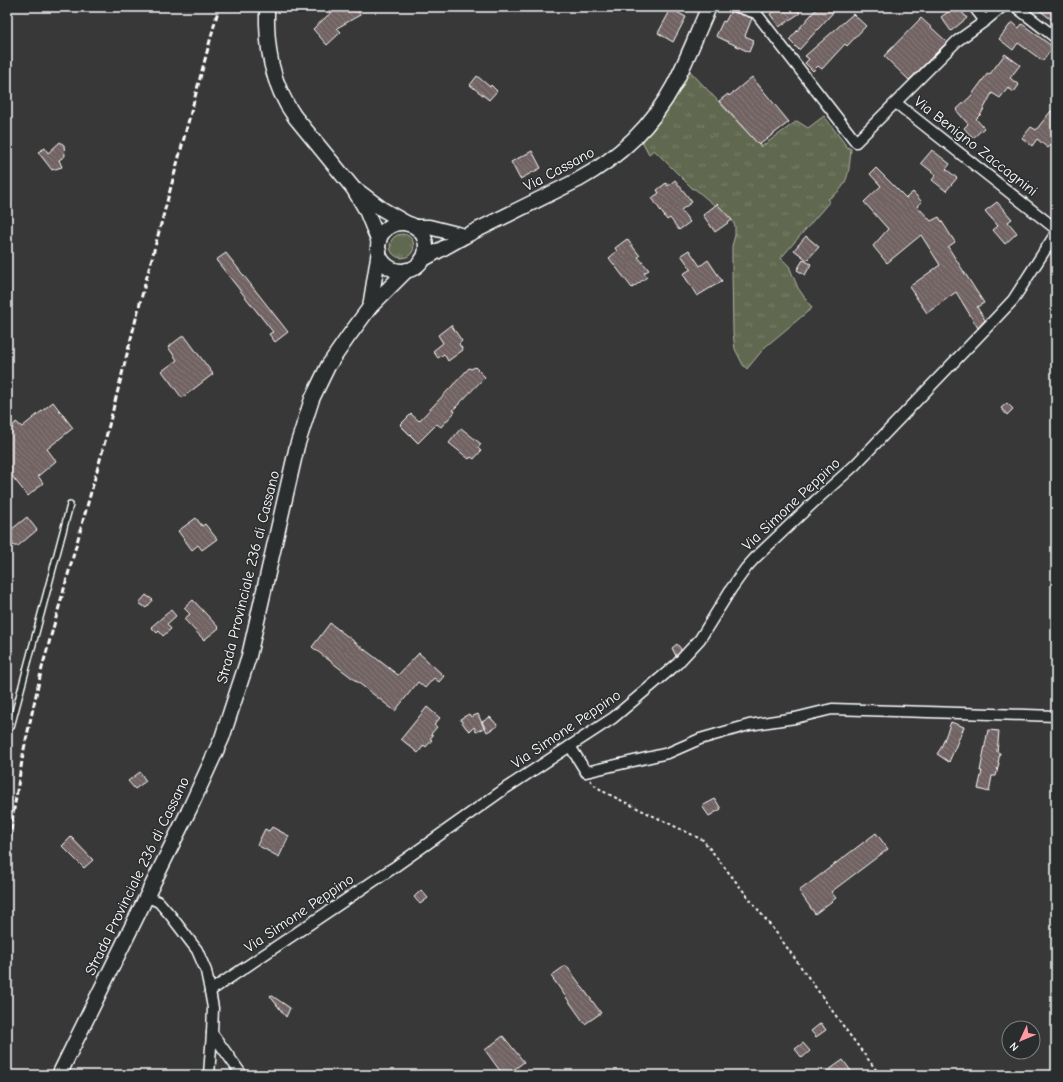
<svg xmlns="http://www.w3.org/2000/svg" width="1063" height="1082" viewBox="0 0 1063 1082" font-family="'Comic Neue',sans-serif">
<style>
.grass{fill:url(#grass-tufts);stroke:#b0b4a7}
.building{fill:url(#building-back-hatch);stroke:#fff}
.lines{fill:none;stroke-linecap:round;stroke-linejoin:round}
.lane-casing{stroke:#fff;stroke-width:8}
.street-casing{stroke:#fff;stroke-width:13}
.secondary-casing{stroke:#fff;stroke-width:17}
.path{stroke:#fff;stroke-width:2;stroke-dasharray:3 3;stroke-linecap:butt}
.lane{stroke:#2a2d2e;stroke-width:5}
.street{stroke:#2a2d2e;stroke-width:10}
.secondary{stroke:#2a2d2e;stroke-width:14}
.rail{stroke:#fff;stroke-width:3;stroke-dasharray:6 3;stroke-linecap:butt}
.labels{text-anchor:middle;dominant-baseline:central;stroke-width:3;stroke-linejoin:round;paint-order:stroke}
.street-label{font-size:15px;fill:#fff;stroke:#2a2d2e}
</style>
<defs>
<pattern id="grass-tufts" width="24" height="20" patternUnits="userSpaceOnUse"><rect width="24" height="20" fill="#61694f"/><path d="M3 7l-1-3M5 7V3M7 7l1-3M15 17l-1-3M17 17v-4M19 17l1-3" fill="none" stroke="#798069"/></pattern>
<pattern id="building-back-hatch" width="6" height="6" patternUnits="userSpaceOnUse"><rect width="6" height="6" fill="#726363"/><path d="M-1 5l2 2M0 0l6 6M5-1l2 2" fill="none" stroke="#877a7a"/></pattern>
</defs>
<rect width="100%" height="100%" fill="#383839"/>
<filter id="ink" filterUnits="userSpaceOnUse"><feTurbulence type="fractalNoise" baseFrequency=".025" numOctaves="2"/><feDisplacementMap in="SourceGraphic" scale="8" xChannelSelector="R" yChannelSelector="G"/><feConvolveMatrix kernelMatrix="1 2 1 2 8 2 1 2 1" color-interpolation-filters="sRGB"/></filter>
<g filter="url(#ink)">
<g class="grass">
<path d="M689,70L761,147L797,121L808,128L824,116L847,147L851,149C849,171 849,188 828,199L830,201L781,258L789,266L798,288L812,308L765,347L747,369L743,365L735,349L733,333L732,268V246L735,235V226L732,220L695,189H693L654,150L649,154L643,143L644,135Z"/>
<circle cx="402" cy="246" r="12"/>
</g>
<g class="building">
<path d="M337,7H356L360,15L337,28L341,32L327,45L313,29Z"/>
<path d="M779,7H796L800,13L779,27L770,14Z"/>
<path d="M818,7H838L799,50L789,40Z"/>
<path d="M955,7H958L967,18L951,31L941,17Z"/>
<path d="M1035,7H1056V23Z"/>
<path d="M671,9L686,17L673,42L658,33Z"/>
<path d="M731,11L752,18L745,36L754,40L749,52L716,36L723,21L725,22Z"/>
<path d="M853,14L866,26L847,46L845,44L822,69L818,66L813,71L805,63L809,59L805,56Z"/>
<path d="M921,18L947,42L909,80L884,56Z"/>
<path d="M1012,22L1019,28L1022,24L1053,47L1043,61L1018,43L1013,50L999,39Z"/>
<path d="M1005,54L1020,65L1010,78L1019,85L1014,92L1008,88L1000,98L992,93L981,114L976,119L984,128L973,138L964,128L968,124L956,110L971,96L988,73L990,74Z"/>
<path d="M477,76L490,87L491,85L497,91L489,100L470,85Z"/>
<path d="M752,77L789,122L759,145L719,101L728,94L729,96Z"/>
<path d="M1051,111L1056,114V138L1048,148L1037,139L1032,146L1022,138L1031,127L1036,130Z"/>
<path d="M60,142L64,145L65,156L59,160L62,167L52,170L38,152L45,148L48,153Z"/>
<path d="M932,150L950,164L946,169L957,178L946,191L932,180L936,175L921,163Z"/>
<path d="M532,151L541,168L520,179L511,162Z"/>
<path d="M876,168L906,198L913,192L922,202L917,206L931,221L939,217L955,242L948,247L984,303L977,307L985,320L978,328L956,292L927,313L909,287L940,265L921,235L887,263L873,246L888,229L864,202L881,186L870,174Z"/>
<path d="M675,180L692,202L681,210L690,222L679,230L670,218L667,220L652,198L659,193L657,190L666,183L668,186Z"/>
<path d="M997,202L1012,219L1008,222L1017,233L1005,244L993,230L998,226L985,211Z"/>
<path d="M717,204L732,220L715,232L703,215Z"/>
<path d="M806,236L819,247L807,260L794,250Z"/>
<path d="M627,239L640,256L638,257L649,270L644,273L647,277L632,288L609,258L617,251L615,248Z"/>
<path d="M689,250L700,266L708,260L722,281L697,296L683,274L691,269L681,255Z"/>
<path d="M226,253L288,332L275,342L269,334L273,332L216,260Z"/>
<path d="M803,260L811,264L805,275L797,270Z"/>
<path d="M451,325L462,341L459,344L463,350L448,361L444,354L438,358L433,351L443,343L438,335Z"/>
<path d="M184,335L213,374L182,398L162,371L177,360L168,347Z"/>
<path d="M475,367L485,377L453,410L455,411L454,413L441,427L437,424L418,443L400,425L411,414L419,421L469,368L471,369Z"/>
<path d="M53,402L73,428L47,449L56,461L38,476L43,483L28,496L7,470V434L16,422L22,427Z"/>
<path d="M1007,403L1013,409L1007,415L1001,408Z"/>
<path d="M461,428L481,444L478,448L481,451L474,459L471,457L469,459L449,443Z"/>
<path d="M27,517L37,530L18,546H14L7,537V533Z"/>
<path d="M196,518L202,526L205,524L217,539L202,550L198,545L192,550L178,531Z"/>
<path d="M146,595L153,600L146,608L139,603Z"/>
<path d="M193,600L219,628L204,640L184,619L190,614L184,608Z"/>
<path d="M171,610L176,616L167,624L171,629L163,636L159,631L157,633L151,627Z"/>
<path d="M330,623L398,675L419,653L444,676L439,682L434,678L425,688L418,682L395,711L312,647Z"/>
<path d="M677,644L681,649V651L676,656L672,648Z"/>
<path d="M427,707L440,718L434,725L437,727L431,734L433,735L430,739L432,740L426,747L424,745L418,753L401,739Z"/>
<path d="M469,714L471,717L478,714L484,728L476,732L474,727L470,731L466,728L460,719Z"/>
<path d="M490,717L498,726L487,732L482,722Z"/>
<path d="M951,722L964,727L949,762L937,754L941,748Z"/>
<path d="M988,730L999,731L997,752L1000,753L998,763H999L996,776H992L989,792L978,789L982,771H980Z"/>
<path d="M140,772L146,781L135,789L128,781Z"/>
<path d="M715,799L721,809L709,816L702,806Z"/>
<path d="M272,827L289,836L279,857L257,845L265,829L269,831Z"/>
<path d="M876,833L888,849L831,892L836,898L815,914L799,891Z"/>
<path d="M71,837L93,860L84,868L62,846Z"/>
<path d="M421,890L428,898L420,904L414,897Z"/>
<path d="M566,965L601,1013L585,1024L551,976Z"/>
<path d="M271,995L290,1008L286,1017L270,996Z"/>
<path d="M821,1023L826,1030L816,1037L811,1031Z"/>
<path d="M503,1036L524,1062L507,1075H503L485,1050Z"/>
<path d="M803,1043L810,1051L802,1058L795,1049Z"/>
<path d="M843,1060L854,1075H822Z"/>
</g>
<g class="lines">
<g class="lane-casing">
<path id="lane" d="M7,728L11,727L70,505"/>
</g>
<g class="street-casing">
<g id="street">
<path d="M738,7L756,13L856,142L957,41L985,21L1002,7"/>
<path d="M974,7L985,21"/>
<path d="M1016,7L1056,38"/>
<path d="M896,103L1056,229"/>
<path d="M570,746L586,772L668,753L700,739L749,725L795,718L832,709L1056,716"/>
<path d="M146,896L159,902L171,916L197,950L206,971L210,991L213,1008L212,1033L242,1075"/>
<path d="M210,991L393,868L506,788L613,718L677,664L700,639L731,589L746,568L755,558L815,501L855,465L996,318L1013,300L1056,233"/>
<path d="M209,1075L212,1033"/>
</g>
</g>
<g class="secondary-casing">
<g id="secondary">
<path d="M267,7C266,47 271,84 295,117L353,188L366,210L379,242"/>
<path d="M358,191L382,209L408,224"/>
<circle cx="402" cy="247" r="24"/>
<path d="M416,227H429L465,236"/>
<path d="M422,260L465,236L578,180C618,158 652,126 674,85C687,60 697,33 709,7"/>
<path d="M370,307L379,251"/>
<path d="M59,1075L190,808L222,738L249,656L297,446L312,399L328,366L348,337L370,307L407,270"/>
</g>
</g>
<path class="path" d="M590,780L594,785L606,793L703,840L778,935L849,1034L880,1075"/>
<use href="#lane" class="lane"/>
<use href="#street" class="street"/>
<use href="#secondary" class="secondary"/>
<g class="rail">
<path d="M7,866L13,815L24,749L42,668L103,449L141,299L219,7"/>
<path d="M7,1052L9,1075"/>
</g>
</g>
</g>
<g class="labels">
<g class="street-label">
<text transform="translate(976 146) rotate(38)">Via Benigno Zaccagnini</text>
<text transform="translate(559 169) rotate(-28)">Via Cassano</text>
<text transform="translate(791 504) rotate(-43)">Via Simone Peppino</text>
<text transform="translate(248 577) rotate(-76)">Strada Provinciale 236 di Cassano</text>
<text transform="translate(566 729) rotate(-34)">Via Simone Peppino</text>
<text transform="translate(137 876) rotate(-64)">Strada Provinciale 236 di Cassano</text>
<text transform="translate(299 913) rotate(-34)">Via Simone Peppino</text>
</g>
</g>
<rect width="1063" height="1082" fill="none" stroke="#2a2d2e" stroke-width="24"/>
<rect x="12" y="12" width="1039" height="1058" fill="none" stroke="#fff" stroke-width="1.5" filter="url(#ink)"/>
<g transform="translate(1021 1040) rotate(226)"><circle r="19" fill="#2a2d2e" stroke="#7f8182"/>
<path d="M0-3L7 15L0 10L-7 15Z" fill="#ff9aa2"/>
<text y="-6" font-size="11" font-weight="bold" text-anchor="middle" fill="#ffffff">N</text>
</g>
</svg>
